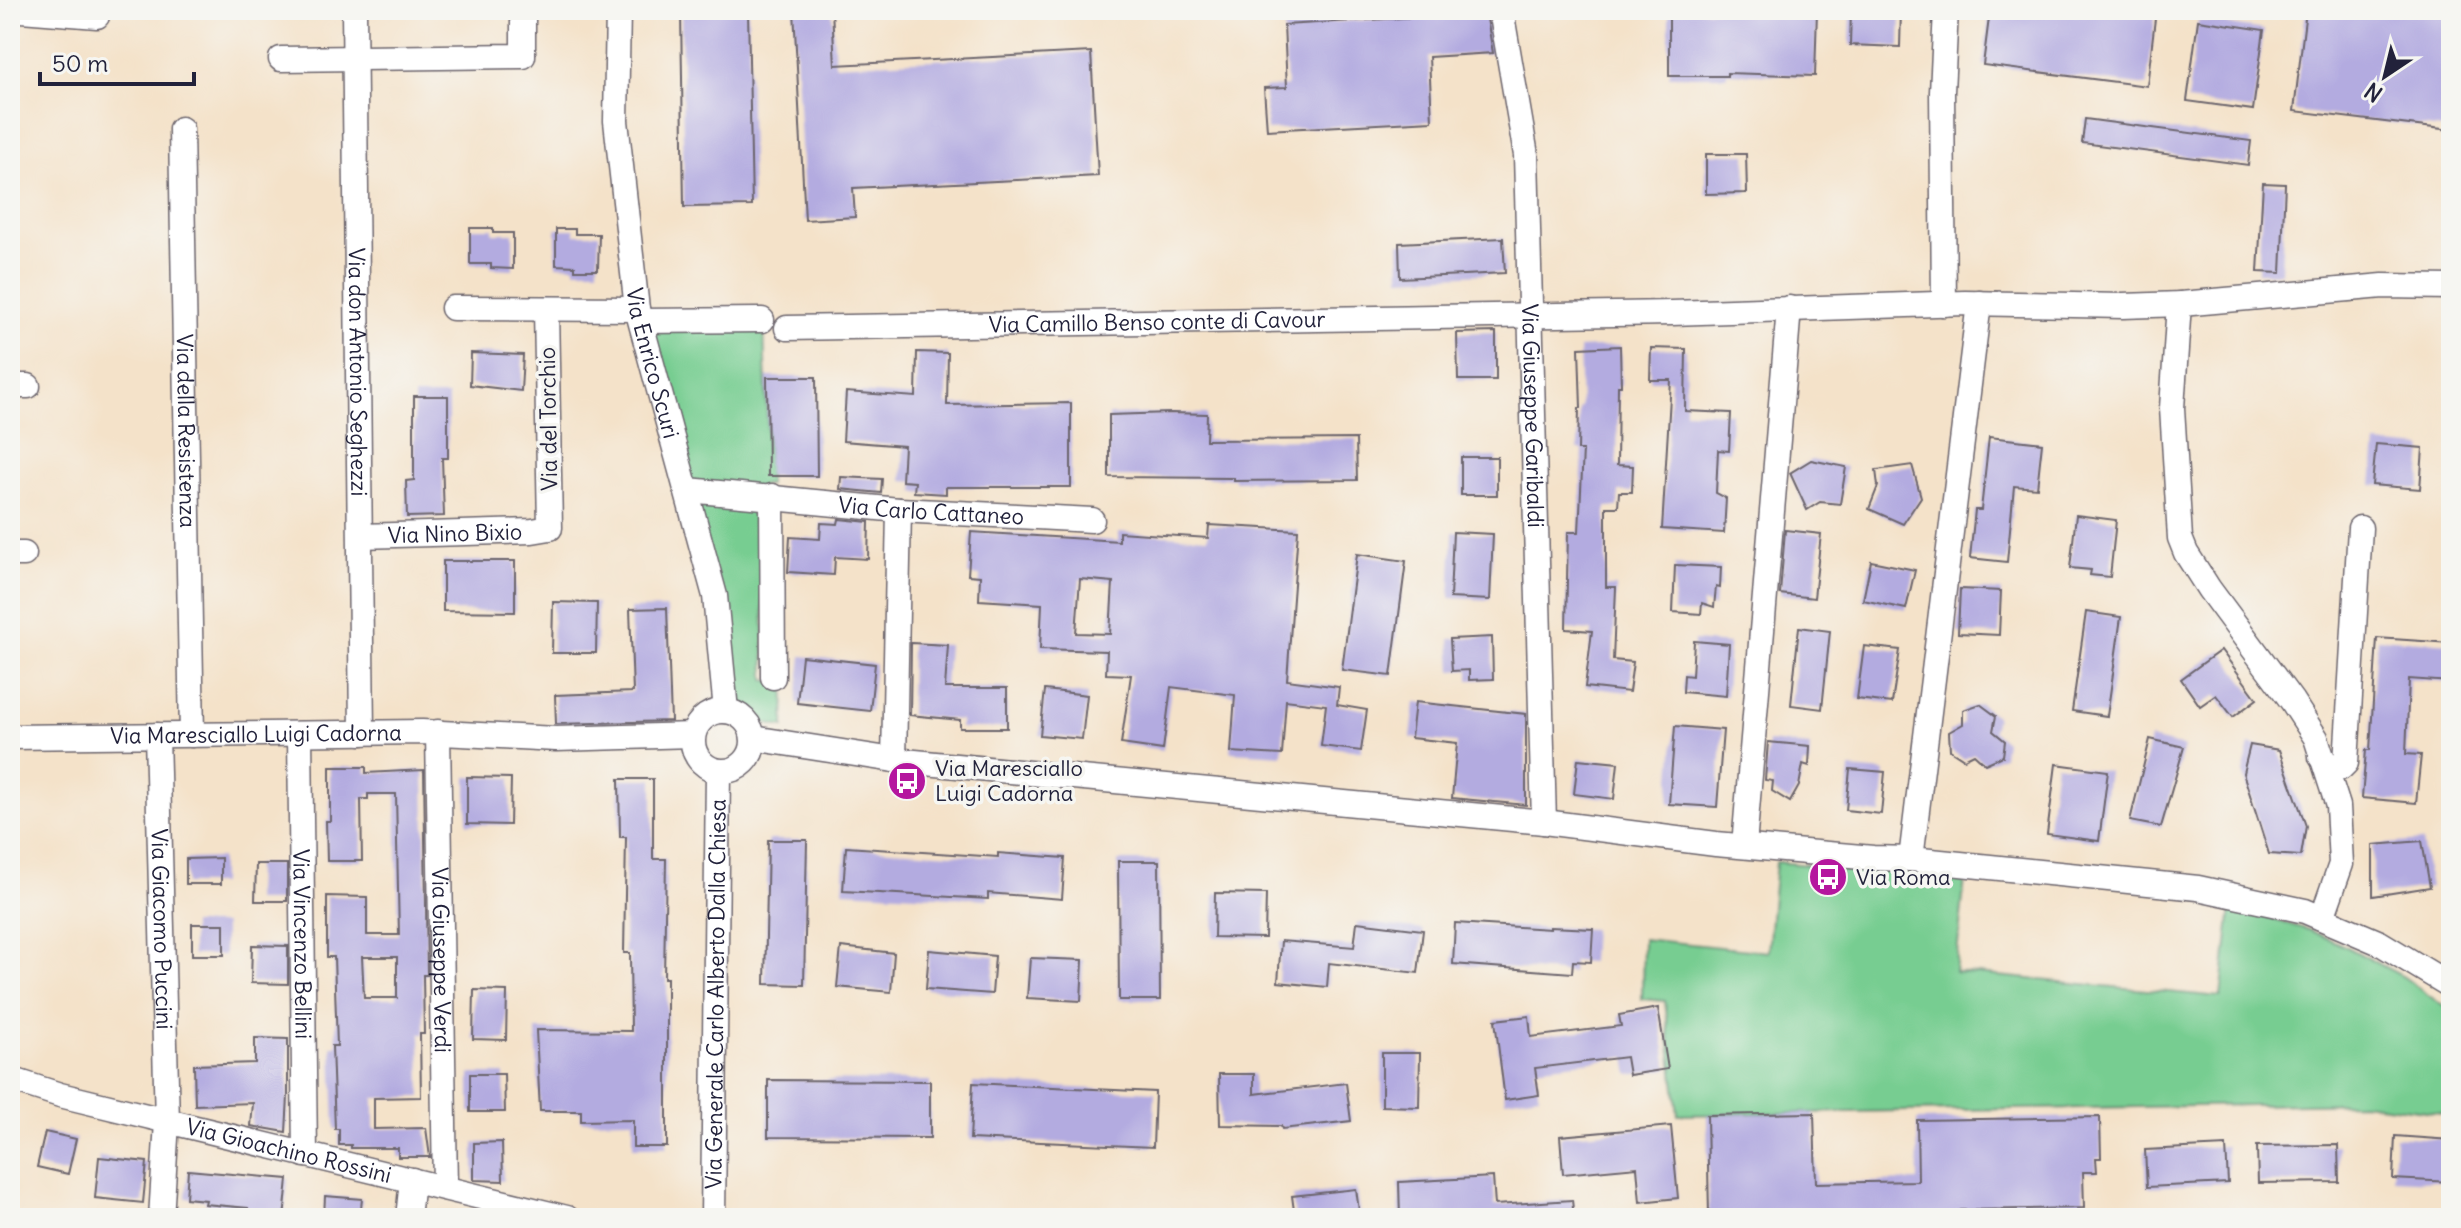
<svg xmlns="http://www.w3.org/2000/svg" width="2461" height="1228" viewBox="0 0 2461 1228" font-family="Delius,sans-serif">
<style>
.green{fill:#77cd91;stroke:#4c7866;stroke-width:2}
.building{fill:#b3abe0;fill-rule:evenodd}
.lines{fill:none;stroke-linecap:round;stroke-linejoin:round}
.minor-casing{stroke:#6c656d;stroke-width:27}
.minor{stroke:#fff;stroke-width:24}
.labels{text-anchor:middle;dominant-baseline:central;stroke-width:7;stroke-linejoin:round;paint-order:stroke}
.street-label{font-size:22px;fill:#22223b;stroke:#f6f6f2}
.poi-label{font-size:22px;fill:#22223b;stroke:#f6f6f2;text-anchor:start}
</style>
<rect width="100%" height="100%" fill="#f6f6f2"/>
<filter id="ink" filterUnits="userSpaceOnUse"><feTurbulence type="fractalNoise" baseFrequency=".0125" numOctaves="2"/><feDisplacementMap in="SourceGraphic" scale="16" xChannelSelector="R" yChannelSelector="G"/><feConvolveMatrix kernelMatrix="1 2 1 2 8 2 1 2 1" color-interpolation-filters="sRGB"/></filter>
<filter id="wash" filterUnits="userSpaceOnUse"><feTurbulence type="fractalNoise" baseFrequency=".006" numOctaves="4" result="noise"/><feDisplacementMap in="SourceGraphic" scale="32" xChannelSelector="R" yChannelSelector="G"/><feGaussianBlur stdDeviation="1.8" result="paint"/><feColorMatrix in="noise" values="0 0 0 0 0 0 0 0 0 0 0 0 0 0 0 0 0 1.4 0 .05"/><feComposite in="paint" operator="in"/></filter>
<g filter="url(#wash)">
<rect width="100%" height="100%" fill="#f4e2c9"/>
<g class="green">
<path d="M652,327H764L769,485H761L765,680L785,682L784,727C748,721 744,717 731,683Z"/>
<path d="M1776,862L1965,879L1955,972L2221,997L2231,908L2309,930L2349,948L2404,977L2451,1012V1114L2362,1103L1678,1115L1665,1001L1642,999L1643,939L1768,952Z"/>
</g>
<g id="blocks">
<g class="building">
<path d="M794,10H832L835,65L1091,52L1098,176L853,188L855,217L805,220Z"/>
<path d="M1669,10H1817L1815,76L1727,73V76H1669Z"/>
<path d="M1851,10H1901L1900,47L1850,45Z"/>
<path d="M1990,10H2156L2147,86L1983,65Z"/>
<path d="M2306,10H2451V130L2294,111Z"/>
<path d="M748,11L752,206L684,207L681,13Z"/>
<path d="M1486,13L1493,53L1429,57L1432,121L1267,130L1264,88L1287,87L1284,25Z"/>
<path d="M2198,20L2264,30L2253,110L2187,101Z"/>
<path d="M2085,119L2251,141L2248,165L2082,143Z"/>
<path d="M1706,154H1746L1747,193L1706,194Z"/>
<path d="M2263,183L2285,184L2281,273L2258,272Z"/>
<path d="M470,228H493V233H513V269L491,268V264H470Z"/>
<path d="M556,229H575V234H599L598,270H575V266L556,265Z"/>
<path d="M1503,238L1505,273L1400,278L1399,243Z"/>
<path d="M1496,332V380H1458L1457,333Z"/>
<path d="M1620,346L1621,386H1618L1617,465L1633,466L1632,492H1619L1618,507H1606V587H1616L1613,660L1633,662L1629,692L1585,687L1592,631L1566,629L1568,532H1579L1583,450H1578L1579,408H1581L1579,348Z"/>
<path d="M1651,348L1686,349L1685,411L1731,413L1729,451L1718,450L1716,493L1726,498L1724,533L1662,529L1671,380H1650Z"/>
<path d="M917,352L948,353L947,405L1071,403V487H946V494L914,492L915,482L902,481L904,446L843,441L846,392L916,397Z"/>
<path d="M471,353L523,355L521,391L470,385Z"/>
<path d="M767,377H816L817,476H768Z"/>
<path d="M414,396H448V458H442L444,516L407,517L406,481L414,480Z"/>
<path d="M1171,413L1207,414L1206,440L1356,439L1357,480L1234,481V478L1109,477V415Z"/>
<path d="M1989,437L2042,443L2037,488L2014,486L2007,562L1970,558L1975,510H1981Z"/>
<path d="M2376,444L2423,448L2420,489L2372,485Z"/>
<rect x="1461" y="457" width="36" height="38"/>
<path d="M1811,460L1846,467L1840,504L1820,502L1807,510L1790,473Z"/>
<path d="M1912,465L1921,497L1903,524L1869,509L1878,486L1876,470Z"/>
<path d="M841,477L882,479L881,493L840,489Z"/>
<path d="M2076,515L2116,520L2110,577L2090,575L2091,570L2070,568Z"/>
<path d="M839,519L869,522L868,559L835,557L834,575L788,572L790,537L820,539L821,523L838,524Z"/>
<path d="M1209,525L1298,530L1287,680L1339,687L1337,705L1367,710L1361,751L1321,746L1326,705L1286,700L1282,755L1231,752L1235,695L1171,687L1163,750L1121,744L1131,675L1106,674L1107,651L1040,649L1042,604L979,600L980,576L968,575L971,532L1119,541V532L1208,538ZM1080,579L1113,582L1110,634L1076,633Z"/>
<path d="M1785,530L1821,534L1814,598L1780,594Z"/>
<path d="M1453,532L1493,534L1490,600L1450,598Z"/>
<path d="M1357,554L1406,561L1391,676L1342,670Z"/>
<path d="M443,561H515V612L443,611Z"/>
<path d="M1871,561L1915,570L1906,609L1863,600Z"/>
<path d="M1675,565L1721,567L1720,588L1716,587L1714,607L1702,603L1701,614L1673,612Z"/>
<path d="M1960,589L2001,591L1999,635L1958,633Z"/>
<path d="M553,602L597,603L596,653H552Z"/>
<path d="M667,608L671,721L556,724L555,695L633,692L630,609Z"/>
<path d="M2086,612L2121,617L2107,716L2072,711Z"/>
<path d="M1799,627L1830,631L1822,709L1791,705Z"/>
<path d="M1492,637L1493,679L1469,680V670L1452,671L1450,639Z"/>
<path d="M2377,638L2451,643V682L2409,679L2406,754L2421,755L2416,803L2362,798L2366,750H2370Z"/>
<path d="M1694,641L1729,644L1726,696L1683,692L1684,675L1692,676Z"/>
<path d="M911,643L948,645L945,688H1007V728H960V720L910,715Z"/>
<path d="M1864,646L1900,650L1892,703L1857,699Z"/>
<path d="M2221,650L2257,699L2233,717L2216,695L2200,706L2181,679Z"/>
<path d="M802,656L875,664L870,711L797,703Z"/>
<path d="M1045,690L1087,695L1082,739L1040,735Z"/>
<path d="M1415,702L1526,714V805L1452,798L1457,743L1411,738Z"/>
<path d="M1980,704L1996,716L1993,731L2005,741L2003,756L1985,764L1974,754L1964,759L1950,750L1949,732L1963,724V710Z"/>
<path d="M1675,726L1723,730L1717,807L1669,804Z"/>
<path d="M2150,739L2184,747L2161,827L2130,821Z"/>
<path d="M1768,742L1810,746L1809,766L1803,764L1799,786L1790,802L1772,791L1773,781L1765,780Z"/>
<path d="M2250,745L2279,750L2306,826L2301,856L2269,854L2243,773Z"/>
<path d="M1578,759L1618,763L1614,799L1574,794Z"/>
<path d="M2056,764L2108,771L2099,841L2047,834Z"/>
<path d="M330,767H366V773L424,770L427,975H423L424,1034H420L421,1097L374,1098V1129L426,1128L430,1157H398V1148H351V1145H339V1129H335L332,1046H337L334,957H327V896L367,897V935H399L396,794H368V799H361L362,861H327L326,821H330ZM362,957H397V998H364Z"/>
<path d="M1850,769L1885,772L1881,814L1846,810Z"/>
<path d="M467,777L511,778L510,825L467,824Z"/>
<path d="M619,779H653V859H666L664,978H667V1147H633V1120L581,1121V1111H540L536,1030L631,1031L630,953H624L626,837H620Z"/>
<path d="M768,840H807L804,985L765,984Z"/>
<path d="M2422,841L2430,887L2373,896V845Z"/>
<path d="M846,847L998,857V853L1065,858L1062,899L988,893V899L843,891Z"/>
<path d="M221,858V884H186V859Z"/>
<path d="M1118,861H1159L1160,1000H1119Z"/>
<path d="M256,864H287V901H255Z"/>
<path d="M1215,893L1266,894L1265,938L1214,937Z"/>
<path d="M1357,922L1423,930L1418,973L1329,963L1327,987L1278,982L1281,941L1354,947Z"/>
<path d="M1455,923L1550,929V927L1593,929L1591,962L1573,961L1572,973L1453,964Z"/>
<rect x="192" y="924" width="32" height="31"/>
<path d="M252,945L288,946V984L251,983Z"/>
<path d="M841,947L894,953L891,992L837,987Z"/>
<path d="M929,950L995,956L992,994L926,989Z"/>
<path d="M1030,958L1083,960L1081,1001L1027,998Z"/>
<path d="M474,990L507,991L506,1040L473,1039Z"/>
<path d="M1658,1008L1668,1069L1629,1075L1626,1057L1535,1068L1539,1095L1505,1100L1495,1020L1529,1016L1531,1037L1621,1026L1619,1015Z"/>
<path d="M255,1038L288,1039V1096L286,1132L251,1126L253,1103L195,1105L194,1065L255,1063Z"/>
<path d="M1382,1053H1420L1419,1107L1382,1106Z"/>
<path d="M470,1074H504L505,1112H470Z"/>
<path d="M1219,1074H1254V1094L1346,1083L1351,1121L1282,1129L1281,1126L1220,1125Z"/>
<path d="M768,1080L930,1081V1138L768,1137Z"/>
<path d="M973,1083L1155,1092L1153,1147L970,1139Z"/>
<path d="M1814,1113L1816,1183L1918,1181L1917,1120L2100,1117L2101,1158H2096L2097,1172H2083L2084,1208L1961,1210L1962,1218H1811V1214L1709,1216L1707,1115Z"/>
<path d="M1671,1126L1678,1198L1640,1202L1637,1167L1563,1174L1560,1136Z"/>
<path d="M45,1132L76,1139L68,1174L37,1167Z"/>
<path d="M2395,1136L2451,1140V1182L2393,1179Z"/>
<path d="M502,1142L503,1181L474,1180V1143Z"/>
<path d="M2338,1145L2339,1182L2258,1183L2257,1146Z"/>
<path d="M2226,1146L2228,1183L2147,1187L2145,1150Z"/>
<path d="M99,1157L147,1162L143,1203L95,1198Z"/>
<path d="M188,1170L288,1179L284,1218H248V1208L205,1204L206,1200L186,1198Z"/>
<path d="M1493,1177L1495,1205L1572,1200L1574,1218H1400L1399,1182Z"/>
<path d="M1356,1189L1360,1218H1295L1292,1196Z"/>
<path d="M325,1196L362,1199L360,1218H324Z"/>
</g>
</g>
</g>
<g filter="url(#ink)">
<use href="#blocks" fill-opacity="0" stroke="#6c656d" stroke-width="2"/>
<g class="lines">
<g class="minor-casing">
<g id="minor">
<path d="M21,10L97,16"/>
<path id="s1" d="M354,10L362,733"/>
<path id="s2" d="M618,10L616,121L637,309L715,596L726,711"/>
<path id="s3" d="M1501,10L1526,155L1544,822"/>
<path d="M281,59L523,56V10"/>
<path id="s4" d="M181,129L192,735"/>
<path d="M1944,304L1942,92L1946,10"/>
<path d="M2179,304L2172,408L2180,538L2186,553L2209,589L2292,701L2316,738L2338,806L2341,864L2322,918"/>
<path d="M453,308L637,309"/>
<path d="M641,321L762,320"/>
<path id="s5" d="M787,328L1672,313L1965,303L2123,306L2181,304L2383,286L2451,287"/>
<path d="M10,386H28"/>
<path id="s6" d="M688,490L899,510L1092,520"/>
<path d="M772,496L773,677"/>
<path id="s7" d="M361,536L532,531L550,528L546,309"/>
<path d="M10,554H24"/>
<circle cx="723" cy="741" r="30"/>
<path id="s8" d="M438,732L445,1188"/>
<path id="s9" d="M300,734L305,1155"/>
<path id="s10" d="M157,735L167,1122L161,1218"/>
<path id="s11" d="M10,737L422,732L556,739L693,735"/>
<path d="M753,738L894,760L1544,822L1716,844L1873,858L1911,859L2198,888L2305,911L2380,943L2451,986"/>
<path d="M2321,757L2333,769L2341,768L2346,763L2360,528"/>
<path d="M894,760L899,510"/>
<path d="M1744,846L1789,308"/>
<path d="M1911,859L1979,303"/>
<path id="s12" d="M10,1079L60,1095L567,1218"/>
<path d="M408,1218L412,1180"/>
<path id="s13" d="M713,1218L718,771"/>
</g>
</g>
<use href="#minor" class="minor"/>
</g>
</g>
<defs>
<g id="bus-disc" transform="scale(2)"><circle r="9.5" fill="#b5179e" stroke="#f6f6f2"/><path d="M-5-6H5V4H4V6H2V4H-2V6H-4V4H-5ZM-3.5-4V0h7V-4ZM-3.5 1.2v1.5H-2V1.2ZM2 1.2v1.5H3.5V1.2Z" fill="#fff"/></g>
</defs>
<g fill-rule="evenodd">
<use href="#bus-disc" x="907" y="781"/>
<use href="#bus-disc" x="1828" y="877"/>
</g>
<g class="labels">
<g class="street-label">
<text stroke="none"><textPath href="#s5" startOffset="370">Via Camillo Benso conte di Cavour</textPath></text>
<text stroke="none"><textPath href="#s2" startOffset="356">Via Enrico Scuri</textPath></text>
<text stroke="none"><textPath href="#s1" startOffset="362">Via don Antonio Seghezzi</textPath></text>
<text stroke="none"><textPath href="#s3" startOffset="408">Via Giuseppe Garibaldi</textPath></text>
<text transform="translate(548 419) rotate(-91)">Via del Torchio</text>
<text stroke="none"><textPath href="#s4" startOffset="302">Via della Resistenza</textPath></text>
<text stroke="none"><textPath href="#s6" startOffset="244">Via Carlo Cattaneo</textPath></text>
<text stroke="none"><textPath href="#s7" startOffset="94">Via Nino Bixio</textPath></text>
<text stroke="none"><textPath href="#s11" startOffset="246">Via Maresciallo Luigi Cadorna</textPath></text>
<text stroke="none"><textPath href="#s10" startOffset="194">Via Giacomo Puccini</textPath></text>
<text stroke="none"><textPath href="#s9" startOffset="210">Via Vincenzo Bellini</textPath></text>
<text stroke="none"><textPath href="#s8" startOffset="228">Via Giuseppe Verdi</textPath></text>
<text stroke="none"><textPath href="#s13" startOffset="224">Via Generale Carlo Alberto Dalla Chiesa</textPath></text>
<text stroke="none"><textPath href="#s12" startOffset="288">Via Gioachino Rossini</textPath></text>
</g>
<g class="poi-label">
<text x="935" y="768">Via Maresciallo<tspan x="935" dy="25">Luigi Cadorna</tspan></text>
<text x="1856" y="877">Via Roma</text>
</g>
</g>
<rect width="2461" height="1228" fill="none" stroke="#f6f6f2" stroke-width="40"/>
<g transform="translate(2385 76) rotate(215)" stroke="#f6f6f2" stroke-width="6" paint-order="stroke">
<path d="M0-6L14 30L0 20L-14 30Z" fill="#22223b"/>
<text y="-12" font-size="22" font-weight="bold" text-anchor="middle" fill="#22223b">N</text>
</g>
<path d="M40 72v12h154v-12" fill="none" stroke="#22223b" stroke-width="4"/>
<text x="52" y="72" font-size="24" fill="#22223b" stroke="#f6f6f2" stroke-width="6" paint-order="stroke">50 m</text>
</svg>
